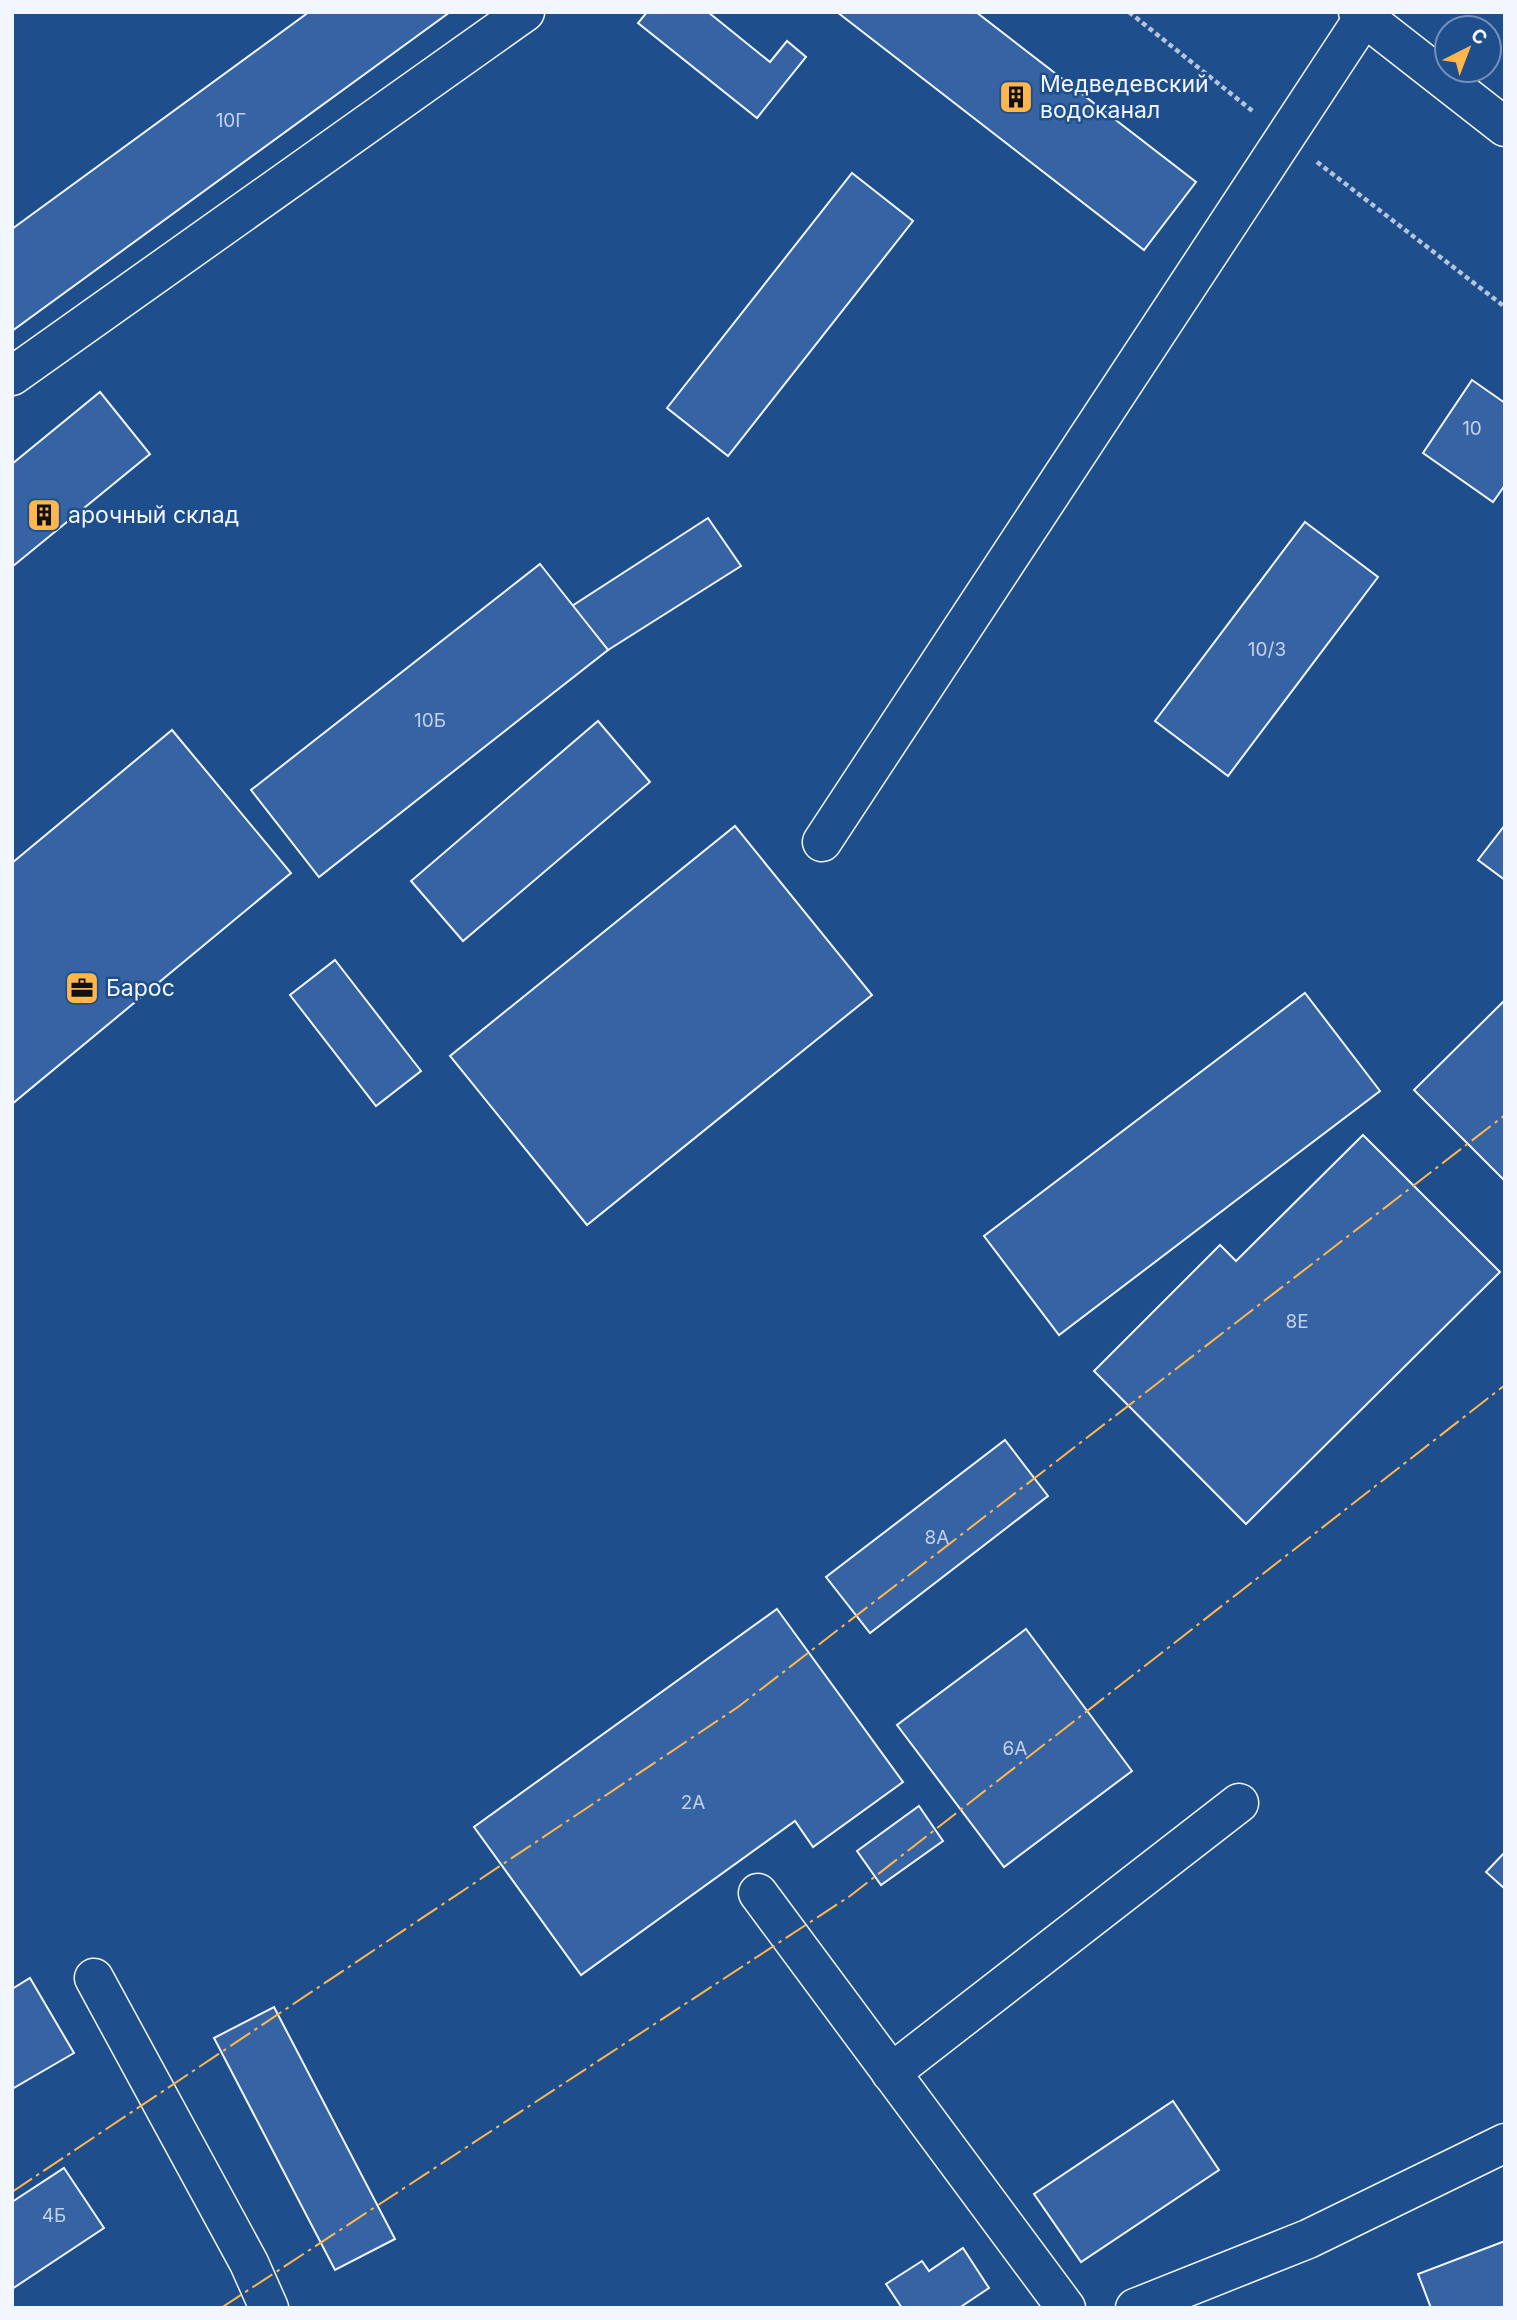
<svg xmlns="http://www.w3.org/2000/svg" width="1517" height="2320" viewBox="0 0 1517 2320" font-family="Inter,sans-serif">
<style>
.building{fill:#3563a3;stroke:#f2f6ff;stroke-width:2}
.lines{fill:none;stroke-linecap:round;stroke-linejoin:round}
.minor-casing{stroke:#f2f6ff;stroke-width:41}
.major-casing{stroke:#f2f6ff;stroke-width:41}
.path{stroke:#b3c4dc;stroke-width:4.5;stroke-dasharray:5 3.5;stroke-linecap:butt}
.minor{stroke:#1f4e8c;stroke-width:38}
.major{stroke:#1f4e8c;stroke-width:38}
.power{stroke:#ffb74d;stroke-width:2;stroke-dasharray:24 5 3.5 5;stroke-linecap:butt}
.labels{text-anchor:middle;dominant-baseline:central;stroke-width:5;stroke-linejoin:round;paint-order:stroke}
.number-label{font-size:19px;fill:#c3d1e8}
.poi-label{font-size:23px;fill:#f2f6ff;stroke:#1f4e8c;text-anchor:start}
</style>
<rect width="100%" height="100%" fill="#1f4e8c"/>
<g class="building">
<path d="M309,12H450L12,331V229Z"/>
<path d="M647,12H708L770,62L787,41L806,57L757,118L638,23Z"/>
<path d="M837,12H976L1196,182L1144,250Z"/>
<path d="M852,173L913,221L728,456L667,408Z"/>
<path d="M1472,380L1505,403V485L1493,502L1423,453Z"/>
<path d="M100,392L150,454L12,567V464Z"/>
<path d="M708,518L741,566L608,650L572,606Z"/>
<path d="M1305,522L1378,577L1228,776L1155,721Z"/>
<path d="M540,564L608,650L319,877L251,790Z"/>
<path d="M598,721L650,782L463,941L411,881Z"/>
<path d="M172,730L291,873L12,1104V863Z"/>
<path d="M1505,825V880L1478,860Z"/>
<path d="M735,826L872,995L587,1225L450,1056Z"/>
<path d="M335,960L421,1071L376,1106L290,995Z"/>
<path d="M1305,993L1380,1091L1059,1335L984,1236Z"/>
<path d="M1505,1000V1181L1414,1090Z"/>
<path d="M1363,1135L1500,1272L1246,1524L1094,1371L1220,1245L1236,1261Z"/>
<path d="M1005,1440L1048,1496L870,1633L826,1577Z"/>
<path d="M777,1609L903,1782L813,1847L795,1821L581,1975L474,1827Z"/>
<path d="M1026,1629L1132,1771L1004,1867L897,1725Z"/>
<path d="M919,1806L943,1841L881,1885L857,1851Z"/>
<path d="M1505,1852V1889L1486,1872Z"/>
<path d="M30,1978L74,2053L12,2089V1989Z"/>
<path d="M274,2007L395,2239L335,2270L214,2038Z"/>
<path d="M1173,2101L1219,2170L1081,2262L1034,2194Z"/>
<path d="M64,2168L104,2228L12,2289V2202Z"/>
<path d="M1505,2241V2308H1431L1418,2274Z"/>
<path d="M963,2248L989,2288L959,2308H902L886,2284L922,2261L929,2271Z"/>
</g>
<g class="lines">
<g class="minor-casing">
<g id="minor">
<path d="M12,376L525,12"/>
<path d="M822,842L1364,17"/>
<path d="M758,1893L1066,2308"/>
<path d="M94,1978L249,2263L269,2308"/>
<path d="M891,2073L1239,1803"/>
<path d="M1135,2308L1308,2239L1505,2143"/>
</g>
</g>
<g class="major-casing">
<path id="major" d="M1358,12L1505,127"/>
</g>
<g class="path">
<path d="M1129,12L1255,113"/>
<path d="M1317,162L1505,307"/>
</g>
<use href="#minor" class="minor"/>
<use href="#major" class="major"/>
<g class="power">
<path d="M12,2192L738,1707L1505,1115"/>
<path d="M221,2308L850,1896L1505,1385"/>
</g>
</g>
<defs>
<g id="building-square" transform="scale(1.75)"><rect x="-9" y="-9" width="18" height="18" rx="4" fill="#ffb74d" stroke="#1f4e8c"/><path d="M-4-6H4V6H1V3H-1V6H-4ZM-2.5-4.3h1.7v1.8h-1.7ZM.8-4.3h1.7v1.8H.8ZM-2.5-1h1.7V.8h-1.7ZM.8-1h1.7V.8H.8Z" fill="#111"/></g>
<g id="office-square" transform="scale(1.75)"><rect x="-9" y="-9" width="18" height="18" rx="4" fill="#ffb74d" stroke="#1f4e8c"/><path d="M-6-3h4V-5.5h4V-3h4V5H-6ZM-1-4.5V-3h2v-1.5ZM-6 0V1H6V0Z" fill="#111"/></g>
</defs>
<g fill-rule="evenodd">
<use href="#building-square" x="1016" y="97"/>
<use href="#building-square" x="44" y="515"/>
<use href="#office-square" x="82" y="988"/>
</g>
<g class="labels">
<g class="number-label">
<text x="231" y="120">10Г</text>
<text x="1472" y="428">10</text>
<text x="1267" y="649">10/3</text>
<text x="430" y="720">10Б</text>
<text x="1297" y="1321">8Е</text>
<text x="937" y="1537">8А</text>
<text x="1015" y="1748">6А</text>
<text x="693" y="1802">2А</text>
<text x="54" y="2215">4Б</text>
</g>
<g class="poi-label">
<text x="1040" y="84">Медведевский<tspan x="1040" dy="26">водоканал</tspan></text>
<text x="68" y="515">арочный склад</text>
<text x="106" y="988">Барос</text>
</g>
</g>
<rect width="1517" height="2320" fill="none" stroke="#f2f6ff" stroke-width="28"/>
<g transform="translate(1468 49) rotate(42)"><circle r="33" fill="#1f4e8c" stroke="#7391ba" stroke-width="2"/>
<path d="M0-5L12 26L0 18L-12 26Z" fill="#ffb74d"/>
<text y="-10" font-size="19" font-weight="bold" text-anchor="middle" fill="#f2f6ff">С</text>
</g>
</svg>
